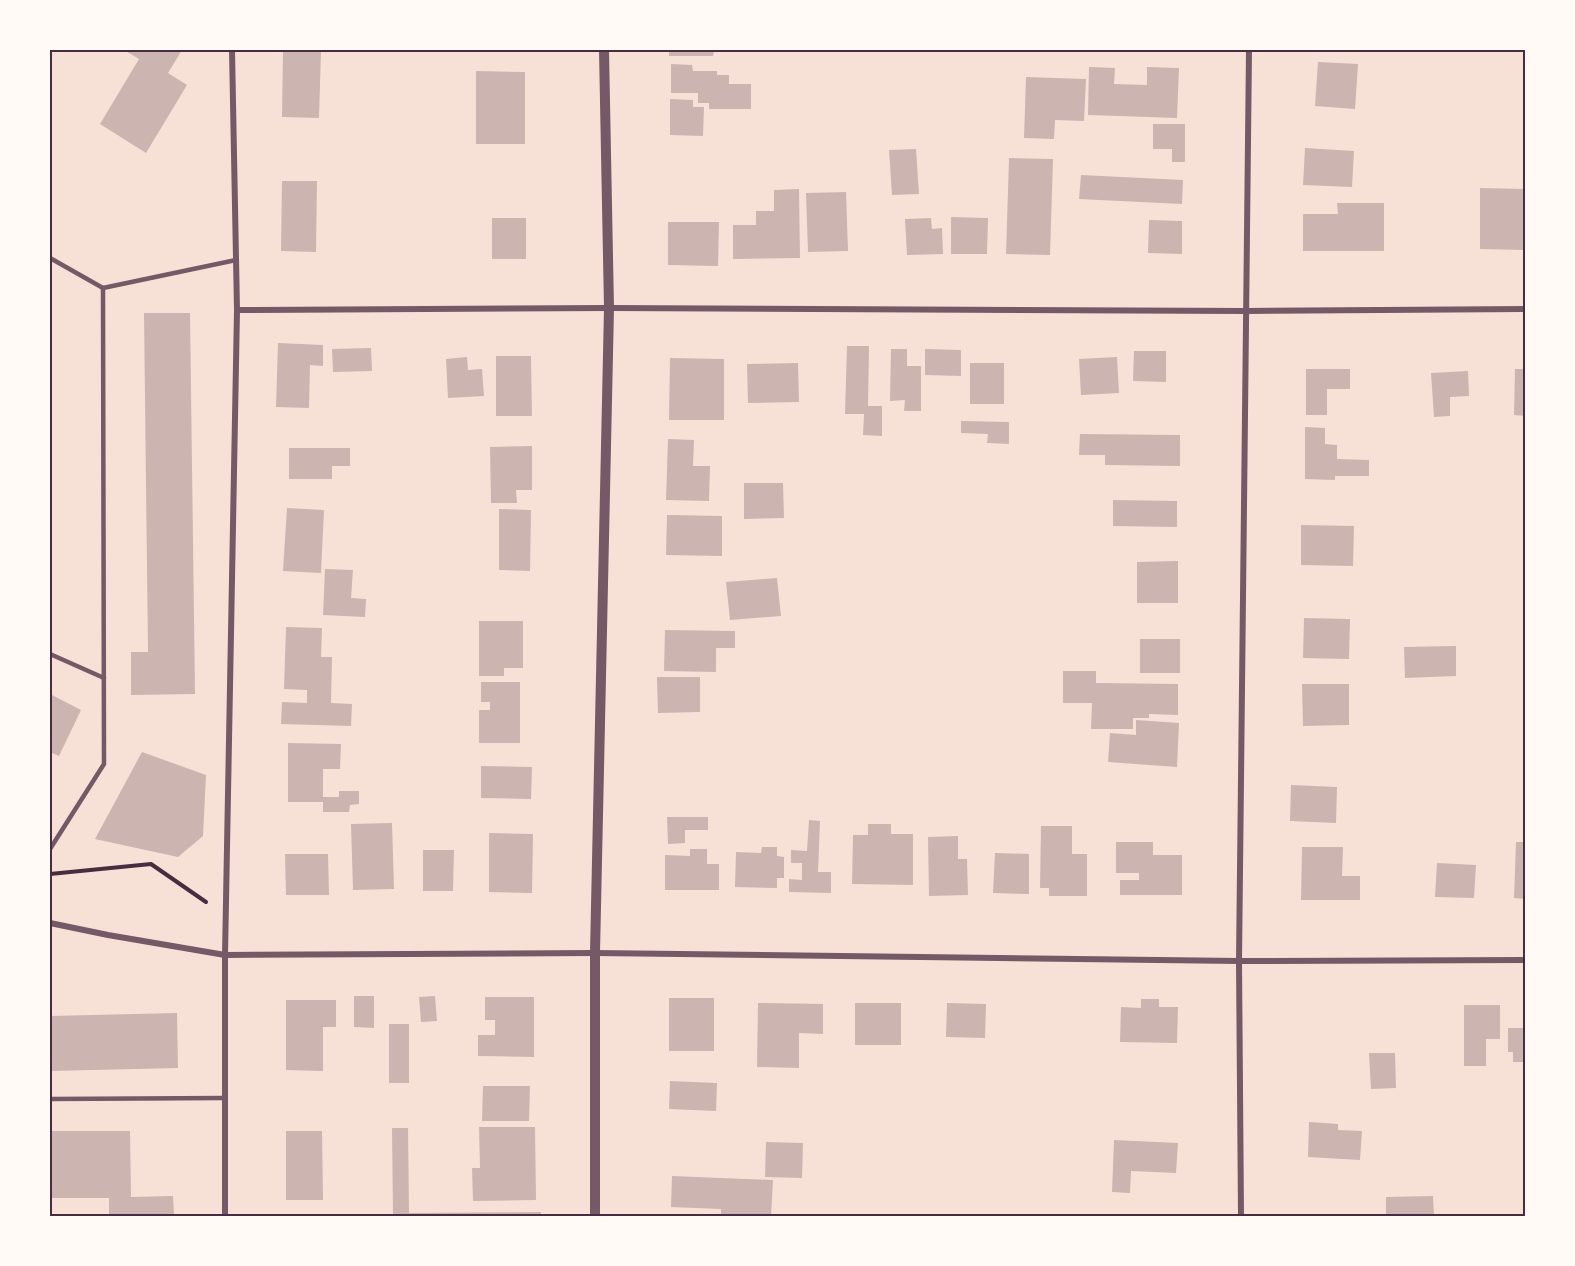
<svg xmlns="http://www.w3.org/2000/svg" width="1575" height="1266" viewBox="0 0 1575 1266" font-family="Ubuntu,sans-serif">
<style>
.building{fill:#ccb4b1}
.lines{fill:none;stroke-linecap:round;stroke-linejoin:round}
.path{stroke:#4a2c40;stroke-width:4}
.service{stroke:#755966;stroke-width:4.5}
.minor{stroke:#755966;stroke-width:6}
.tertiary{stroke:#755966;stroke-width:10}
.neatline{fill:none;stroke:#4a2c40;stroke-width:2}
</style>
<rect width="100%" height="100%" fill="#f7e1d7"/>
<g class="building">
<path d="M124,50H182L168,73L187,85L146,153L100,124L139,59Z"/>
<path d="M283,50H321L319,118L282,117Z"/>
<path d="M669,50H714L713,56H669Z"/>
<path d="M1318,62L1358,64L1355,109L1315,106Z"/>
<path d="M671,64L692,65L693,71H717V75H729V84H751V109H709V103H698V93H671Z"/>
<path d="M1089,67L1115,68L1114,84L1147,85V67L1179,68L1177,118L1088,115Z"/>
<path d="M476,71L525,72V144H476Z"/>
<path d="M1026,77L1086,79L1084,121L1055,120L1054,139L1024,138Z"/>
<path d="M670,99L693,100V107H704L703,136L670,135Z"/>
<path d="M1153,124H1185V162H1172V149H1153Z"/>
<path d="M1305,148L1354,151L1352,187L1303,185Z"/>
<path d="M916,149L919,194L892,195L889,150Z"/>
<path d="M1009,158L1053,159L1050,255L1006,254Z"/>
<path d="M1081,175L1183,180L1182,204L1079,199Z"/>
<path d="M282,181H317L316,252L281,251Z"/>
<path d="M1480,188L1524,189L1525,250L1480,249Z"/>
<path d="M799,189L800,258L733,259V225H756V211H774V190Z"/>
<path d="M846,192L848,251L808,252L806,193Z"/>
<path d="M1337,203H1384V251H1303V214H1338Z"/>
<path d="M951,217L988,218L987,254H951Z"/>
<rect x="492" y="218" width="34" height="41"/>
<path d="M931,218L932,229L942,228L943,254L907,255L905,219Z"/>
<path d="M1149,220L1182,221V254L1148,253Z"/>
<path d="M668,222H719L718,266L668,265Z"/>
<path d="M144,313H190L195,694L131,695V652H148Z"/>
<path d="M278,343L323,345V366L310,365L309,408L276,407Z"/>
<path d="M847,346H869L868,406H882V436L863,435L864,414H845Z"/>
<path d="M371,348L372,371L333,372L332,349Z"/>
<path d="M891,349H907V366H921V411H904L905,400L890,401Z"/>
<path d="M925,349L961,350V376L925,375Z"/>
<path d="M1134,351H1166V382L1133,381Z"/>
<path d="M496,356H531L532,416H496Z"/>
<path d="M467,357L468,370L482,369L484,396L448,398L446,359Z"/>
<path d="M1117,357L1119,393L1081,395L1079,359Z"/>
<path d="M670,358L724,359V420H669Z"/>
<path d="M798,363L799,402L748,403L747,364Z"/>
<rect x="970" y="363" width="34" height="41"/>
<path d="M1306,369H1350V389H1327V415H1306Z"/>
<path d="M1515,369H1526V416L1514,415Z"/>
<path d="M1468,371L1469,396L1450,397V416L1434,417L1431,373Z"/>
<path d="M961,421L1009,422V444L987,443L988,434L961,433Z"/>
<path d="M1305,427L1325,428V444L1337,445V459L1369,460V476H1335V480L1305,479Z"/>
<path d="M1080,434L1180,435V466L1105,465V455H1079Z"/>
<path d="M668,439L694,440L693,466H710L709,501L666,500Z"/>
<path d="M532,446V490H516L517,503H491L490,447Z"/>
<path d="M289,448H350V466H332V479H289Z"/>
<path d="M744,483H783L784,518L744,519Z"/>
<path d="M1113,500L1177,501V527L1113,526Z"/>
<path d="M287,508L324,510L321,573L283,571Z"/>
<path d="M499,509L531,510L530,571L499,570Z"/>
<path d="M667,515L722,516V556L666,555Z"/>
<path d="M1301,525L1354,526L1353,566L1301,565Z"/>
<path d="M1178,561V603H1137V562Z"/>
<path d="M325,569L353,570L351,598L366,599L365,617L323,615Z"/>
<path d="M777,578L781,616L730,620L726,582Z"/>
<path d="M1304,618L1350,619L1349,659L1303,658Z"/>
<path d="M479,621H523V668H504V676H479Z"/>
<path d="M286,627L322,628L321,657H332L331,703L352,704L351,726L281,724L282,702L307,703V690L284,689Z"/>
<path d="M665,630L735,631V648H716V672L664,671Z"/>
<rect x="1140" y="639" width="40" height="34"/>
<path d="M1456,646V676L1405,678L1404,647Z"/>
<path d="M1063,671H1096V683L1178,684V715L1149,714V718H1133V729H1091L1092,703H1063Z"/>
<path d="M657,677H700V712L658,713Z"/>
<path d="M481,682H520V743H479V710H490V702H481Z"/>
<path d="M1302,684H1349V725L1303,726Z"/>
<path d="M50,694L81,710L59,756L50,752Z"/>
<path d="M1136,720L1179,723L1177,767L1108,762L1110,733L1136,735Z"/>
<path d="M288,743L341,744L340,769H323V797H339V791H359V804L350,805L349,812H323V802H288Z"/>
<path d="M142,752L206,775L203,836L178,857L95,839Z"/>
<path d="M481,766L532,767L531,799L481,798Z"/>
<path d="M1291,785L1337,787L1336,823L1290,821Z"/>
<path d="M667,817H708V830H685V843L668,844Z"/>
<path d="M809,820L820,821L818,872H831V893L789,892V879L802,880V863H791V850L807,851Z"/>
<path d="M392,823L394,889L353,890L351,824Z"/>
<path d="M868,824H891V834H913V885L852,884L853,835H868Z"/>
<path d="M1041,826H1072V854H1087V896H1049V888H1040Z"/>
<path d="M489,833L533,834L532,893L489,892Z"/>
<path d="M958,836V859H967L968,895L929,896L928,837Z"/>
<path d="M1116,842H1153V855H1182V895H1120V880H1139V873H1116Z"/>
<path d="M1516,842H1526V899L1514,898Z"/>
<path d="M762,847H777V856L784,857V878H777V888L735,887L736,852L761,853Z"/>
<path d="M1302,847H1343L1342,876H1360V900H1301Z"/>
<path d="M690,849H707V864H719V890H665V855L690,856Z"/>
<path d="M423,850H454L453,891H423Z"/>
<path d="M995,853L1029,854V894L993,893Z"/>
<path d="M285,854H328L329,895H286Z"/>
<path d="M1437,863L1476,865L1474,898L1435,897Z"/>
<path d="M354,996H374V1028L354,1027Z"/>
<path d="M435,996L437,1021L421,1022L419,997Z"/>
<path d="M485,997H534V1057L478,1056V1035H495V1020H485Z"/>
<rect x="669" y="998" width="45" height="53"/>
<path d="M1141,999H1159V1007H1178L1177,1043L1120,1042L1121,1007L1141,1008Z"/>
<path d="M286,1000H336V1027H323V1071L286,1070Z"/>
<path d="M758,1003L823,1004V1034L799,1033V1068L757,1067Z"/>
<rect x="855" y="1003" width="46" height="42"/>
<path d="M947,1003L986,1004L985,1038L946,1037Z"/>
<path d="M1464,1005H1500V1039H1486V1066H1464Z"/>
<path d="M177,1013L178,1068L50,1071V1016Z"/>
<rect x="389" y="1024" width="20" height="59"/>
<path d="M1508,1028H1526V1062H1513V1052H1508Z"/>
<path d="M1369,1053H1395L1396,1088L1371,1089Z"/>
<path d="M670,1081L717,1083L716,1111L669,1109Z"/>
<path d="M483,1086H530L529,1121H482Z"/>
<path d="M1309,1122L1338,1124V1130L1362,1131L1360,1160L1308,1157Z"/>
<path d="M479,1127H535L536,1200L473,1201L472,1168H480Z"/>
<path d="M392,1128H408L409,1213L541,1212V1216H393Z"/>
<path d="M50,1131H130L131,1197L173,1196L174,1216H109V1198H50Z"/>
<path d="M286,1131H322L323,1200H286Z"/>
<path d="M1114,1140L1178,1143L1176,1173L1131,1171L1130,1193L1112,1192Z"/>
<path d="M766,1142L803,1143L802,1178L765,1177Z"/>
<path d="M672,1176L773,1180L771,1216H721V1209L671,1207Z"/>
<path d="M1433,1196L1434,1216H1386V1197Z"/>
</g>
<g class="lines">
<path class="path" d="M50,874L151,864L206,902"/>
<g class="service">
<path d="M50,258L103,288L236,260"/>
<path d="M50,654L104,678"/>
<path d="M50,849L104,764L103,288"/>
<path d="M50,1099L224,1098"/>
</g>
<g class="minor">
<path d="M237,310L609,308L1246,311L1526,309"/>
<path d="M50,923L108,935L225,955L595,953L1239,961L1526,960"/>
<path d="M225,1216V955L237,310L232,50"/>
<path d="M1241,1216L1239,961L1249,50"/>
</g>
<path class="tertiary" d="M595,1216V953L609,308L604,50"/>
</g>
<rect width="1575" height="1266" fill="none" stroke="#fffaf5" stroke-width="102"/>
<rect x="51" y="51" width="1473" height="1164" class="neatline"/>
</svg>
